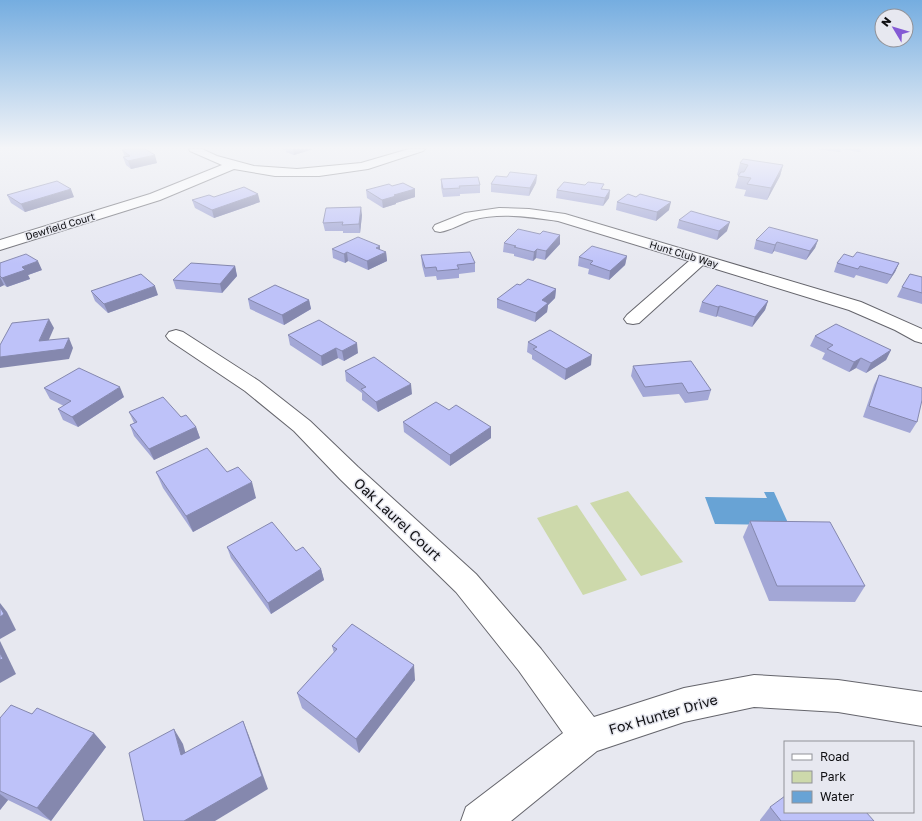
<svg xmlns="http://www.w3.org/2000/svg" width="922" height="821" viewBox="0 0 922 821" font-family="'Golos Text',sans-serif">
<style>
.green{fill:#cdd9ab}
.water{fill:#68a3d5}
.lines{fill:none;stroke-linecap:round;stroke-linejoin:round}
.minor-casing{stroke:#65656c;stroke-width:2}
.minor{fill:#fff;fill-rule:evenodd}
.wall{fill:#a3a7d6}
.shaded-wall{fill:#8588ae}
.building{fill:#bec2f9;stroke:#8588ae}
.labels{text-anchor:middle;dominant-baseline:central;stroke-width:3;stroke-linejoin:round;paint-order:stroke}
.far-street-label{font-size:10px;fill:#101013;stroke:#e7e8f0}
.near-street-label{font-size:14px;fill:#101013;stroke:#e7e8f0}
</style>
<rect width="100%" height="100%" fill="#e7e8f0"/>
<g class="green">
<path d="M628,491L683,562L641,576L590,503Z"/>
<path d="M577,505L627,580L583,595L537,518Z"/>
</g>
<path class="water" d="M764,492H774L789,525L715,524L705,497L767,498Z"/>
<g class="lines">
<g class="minor-casing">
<g id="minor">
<path d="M189,149H202L217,156L254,166L297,169L361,163L409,149H425L423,151L368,169L319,176H275L234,169L160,200L0,250V240L150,194L222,165L190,151Z"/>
<path d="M499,208L529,209L565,214L861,302L922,329V343L915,341L895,330L849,310L703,265L639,323L633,324L627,323L624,319L627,315L689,261L558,221C530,217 500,212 472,220C461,224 451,230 440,232L435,231L433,228L435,225L465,213Z"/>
<path d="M176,330L183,332L259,381L310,421L358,467L476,574L541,649L594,717L684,688L754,675L838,680L922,692V726L838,712L754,707L684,722L597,751L511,821H461L466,807L563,733L519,671L456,592L340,479L294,431L245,391L169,340L166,336L169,332Z"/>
</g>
</g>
<use href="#minor" class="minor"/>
</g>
<g class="wall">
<path d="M281,149H313L294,155L286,152V150Z"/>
<path d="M816,149H861L860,152L841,149L840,152Z"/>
<path d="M122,150L157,163L131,169L126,165L123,157H125Z"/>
<path d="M740,163L783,165L780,176L767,200L744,196L746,190L735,188L739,175H737Z"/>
<path d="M537,175L536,183L529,196L491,192V184Z"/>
<path d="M441,179L480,185V193L460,194V196L443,197L441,187Z"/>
<path d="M392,186L415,189V197L396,203V204L383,208L367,198L366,190Z"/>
<path d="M603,189L610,190L609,198L603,206L556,198L557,190Z"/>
<path d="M7,195L74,197L25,212L11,203Z"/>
<path d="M214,197L260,202L214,218L195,208L192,200Z"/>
<path d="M636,197L669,210L656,221L616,210L617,202Z"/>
<path d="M362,215L360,233H343V231H325L323,223Z"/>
<path d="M679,220L727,231L717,240L677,228Z"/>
<path d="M540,234L560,235V244L545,260L536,258L533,261L514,256V254L503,252L504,243Z"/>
<path d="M756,240H818L815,248L806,260L774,251L772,254L754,249Z"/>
<path d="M380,246V250L386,252L387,261L368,270L348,261L345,263L333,258L332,249Z"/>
<path d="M421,255L475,263V272L459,274V278L437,280L436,276L425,277L422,265Z"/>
<path d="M627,256L625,265L609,280L588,274L589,269L578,266L579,257Z"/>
<path d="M853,257L899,263L895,272L887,284L856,275L854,278L834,272L837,263Z"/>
<path d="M0,263L42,270L28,275L30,279L7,287L4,285L0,287Z"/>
<path d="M235,266L237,276L222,293L176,289L173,280Z"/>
<path d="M922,277V304L897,297L902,287Z"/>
<path d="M520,285L556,289L555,298L548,305L547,312L535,322L497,308V299Z"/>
<path d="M91,291L158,295L108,313L95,301Z"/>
<path d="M248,299L309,300L311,309L284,325L250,309Z"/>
<path d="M768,301L765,310L752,327L717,316L716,317L699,312L702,302Z"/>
<path d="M288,335L358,353L344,361L338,358L322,366L290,345Z"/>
<path d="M815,336L891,350L886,360L866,373L856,368L849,372L822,359L825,353L810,346Z"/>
<path d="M528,342L591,365L565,380L532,359V355L527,352Z"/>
<path d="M633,366L711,390L708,400L685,403L679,394L643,397L631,376Z"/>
<path d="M345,371L412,394L378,412L362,400V393L346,381Z"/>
<path d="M879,375L917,422L910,433L863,417L874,385Z"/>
<path d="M44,388L124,397L78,427L63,420L58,409L64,406L50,399Z"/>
<path d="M129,412L181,417L196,427L200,438L154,460L134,436L130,425L134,423Z"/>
<path d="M403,422L491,427V438L450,466L404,432Z"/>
<path d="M156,472H227L256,498L193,532L163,488Z"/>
<path d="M750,521L865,586L855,602L769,601L743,537Z"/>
<path d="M227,547L296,551L321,569L324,580L271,614L231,558Z"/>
<path d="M332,646L415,680L359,753L302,708L297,693L334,653Z"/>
<path d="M32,714L94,733L106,747L51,821L8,800L0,810V718Z"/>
<path d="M770,807L874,821H760V820Z"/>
</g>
<g class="shaded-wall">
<path d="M293,149H313L294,155Z"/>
<path d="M155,155L157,163L131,169L128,161Z"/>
<path d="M783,165L780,176L767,200L771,188Z"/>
<path d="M537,175L536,183L529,196L530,188Z"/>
<path d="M71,189L74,197L25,212L21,204Z"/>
<path d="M415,189V197L396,203V204L383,208L382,200L394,195Z"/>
<path d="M610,190L609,198L603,206L605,198Z"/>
<path d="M258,194L260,202L214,218L212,210Z"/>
<path d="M671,202L669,210L656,221L657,212Z"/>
<path d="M361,207L362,215L360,233L359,224Z"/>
<path d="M730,222L727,231L717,240L719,231Z"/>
<path d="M560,235V244L545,260L546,251Z"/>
<path d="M818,240L815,248L806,260L810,251Z"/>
<path d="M777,242L774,251L772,254L775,245Z"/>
<path d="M380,246V255L386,252L387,261L368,270L367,261L376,248Z"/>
<path d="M537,249L536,258L533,261L534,252Z"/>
<path d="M347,252L348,261L345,263L344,254Z"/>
<path d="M627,256L625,265L609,280L610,271Z"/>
<path d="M38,261L42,270L28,275L30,279L7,287L2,278L22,267Z"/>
<path d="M899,263L895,272L887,284L892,275Z"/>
<path d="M235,266L237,276L222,293L220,284Z"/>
<path d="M0,277L4,285L0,287Z"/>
<path d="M155,286L158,295L108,313L104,304Z"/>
<path d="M556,289L555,298L548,305L547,312L535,322L536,313L542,300Z"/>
<path d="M309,300L311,309L284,325L282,315Z"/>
<path d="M768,301L765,310L752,327L755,317Z"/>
<path d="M720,306L717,316L716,317L718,307Z"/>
<path d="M49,319L54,328L44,351L39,341Z"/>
<path d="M69,338L73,348L69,359L0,368V357Z"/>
<path d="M357,343L358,353L344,361L342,351Z"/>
<path d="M336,348L338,358L322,366L321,356Z"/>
<path d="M891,350L886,360L866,373L871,363Z"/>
<path d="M592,355L591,365L565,380L566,369Z"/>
<path d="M861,358L856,368L849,372L854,362Z"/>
<path d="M411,384L412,394L378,412L376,402Z"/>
<path d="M120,387L124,397L78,427L72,417Z"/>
<path d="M196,427L200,438L154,460L149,449Z"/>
<path d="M491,427V438L450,466V455Z"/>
<path d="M252,482L256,498L193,532L186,516Z"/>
<path d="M321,569L324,580L271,614L268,603Z"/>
<path d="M0,603L7,612L16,630L0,639Z"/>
<path d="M0,641L16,674L0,683Z"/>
<path d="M414,665L415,680L359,753L356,739Z"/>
<path d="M243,721L249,736L268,789L215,821H184Z"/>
<path d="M174,729L183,744L190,769L181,755Z"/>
<path d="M94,733L106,747L51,821L37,808Z"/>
<path d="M0,794L8,800L0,810Z"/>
</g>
<g class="building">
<path d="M130,149H145L155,155L128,161L123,157L130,156L122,150Z"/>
<path d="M743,159L783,165L771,188L747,184L751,178L738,176L741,172H744L748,165L740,163Z"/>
<path d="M510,172L537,175L530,188L491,184L496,176L507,177Z"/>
<path d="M478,177L480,185L459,186L460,188L443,189L441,179Z"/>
<path d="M57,181L71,189L21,204L7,195Z"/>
<path d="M564,182L585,185L588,182L604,184L601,189L610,190L605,198L557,190Z"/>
<path d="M403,183L415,189L394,195L396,196L382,200L366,190L389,184L392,186Z"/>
<path d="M244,187L258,194L212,210L192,200L209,195L214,197Z"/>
<path d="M628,194L636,197L640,194L671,202L657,212L617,202Z"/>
<path d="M361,207L359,224L342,225L343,222L323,223L326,208Z"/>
<path d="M691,211L730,222L719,231L679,220Z"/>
<path d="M769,227L818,240L810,251L777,242L775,245L756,240Z"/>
<path d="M518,229L540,234L543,231L560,235L546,251L537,249L534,252L514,247L516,246L504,243Z"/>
<path d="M358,237L380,246L376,248L386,252L367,261L347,252L344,254L332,249Z"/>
<path d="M592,246L627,256L610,271L590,264L593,261L579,257Z"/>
<path d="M470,252L475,263L457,265L459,269L437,271L436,267L425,268L421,255Z"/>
<path d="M857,252L899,263L892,275L860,266L858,269L837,263L844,254L853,257Z"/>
<path d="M26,254L38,261L22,267L25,270L2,278L0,276V263Z"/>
<path d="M191,263L235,266L220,284L173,280Z"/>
<path d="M141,274L155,286L104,304L91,291Z"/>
<path d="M910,274L922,277V293L902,287Z"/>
<path d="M528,279L556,289L542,300L548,303L536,313L497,299L517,284L520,285Z"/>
<path d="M275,285L309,300L282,315L248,299Z"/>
<path d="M717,285L768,301L755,317L720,306L718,307L702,302Z"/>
<path d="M49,319L39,341L69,338L64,349L0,357V345L12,323Z"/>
<path d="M319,320L357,343L342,351L336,348L321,356L288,335Z"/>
<path d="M836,324L891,350L871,363L861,358L854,362L827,349L833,345L815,336Z"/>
<path d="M550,330L592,355L566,369L533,349L537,347L528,342Z"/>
<path d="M374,357L411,384L376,402L361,389L366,387L345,371Z"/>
<path d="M691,361L711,390L688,393L682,383L645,387L633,366Z"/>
<path d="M79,368L120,387L72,417L58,409L71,401L44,388Z"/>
<path d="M879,375L922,388V400L917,422L869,406Z"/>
<path d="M163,397L181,417L186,415L196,427L149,449L130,425L137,422L129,412Z"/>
<path d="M436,402L449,410L456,405L491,427L450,455L403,422Z"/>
<path d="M207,448L227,472L238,467L252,482L186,516L156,472Z"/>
<path d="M750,521L830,522L865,586H777Z"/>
<path d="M272,522L296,551L303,547L321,569L268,603L227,547Z"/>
<path d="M0,607L4,614L0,617Z"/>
<path d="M352,624L414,665L356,739L297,693L337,649L332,646Z"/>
<path d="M0,653L3,659L0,660Z"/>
<path d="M11,705L32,714L37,708L94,733L37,808L0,791V718Z"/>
<path d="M243,721L262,776L184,821H144L129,753L174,729L181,755Z"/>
<path d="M785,796V812H866L874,821H781L770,807Z"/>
</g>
<linearGradient id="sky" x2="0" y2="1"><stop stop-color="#75ade0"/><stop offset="0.56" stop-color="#f4f5f8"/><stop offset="1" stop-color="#f4f5f8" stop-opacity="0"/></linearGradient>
<rect width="922" height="264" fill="url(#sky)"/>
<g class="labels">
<g class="far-street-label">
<text transform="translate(60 226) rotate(-17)">Dewfield Court</text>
<text transform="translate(684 254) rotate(17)">Hunt Club Way</text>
</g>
<g class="near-street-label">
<text transform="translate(398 519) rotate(43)">Oak Laurel Court</text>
<text transform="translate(663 714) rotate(-16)">Fox Hunter Drive</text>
</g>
</g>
<rect x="784" y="741" width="130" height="72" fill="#e7e8f0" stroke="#919298"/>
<rect x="792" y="754" width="20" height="6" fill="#ffffff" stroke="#919298"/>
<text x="820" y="761" font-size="12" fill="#101013">Road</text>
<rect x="792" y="771" width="20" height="12" fill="#cdd9ab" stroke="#919298"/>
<text x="820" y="781" font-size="12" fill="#101013">Park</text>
<rect x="792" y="791" width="20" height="12" fill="#68a3d5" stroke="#919298"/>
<text x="820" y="801" font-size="12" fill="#101013">Water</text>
<g transform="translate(894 28) rotate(308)"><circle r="19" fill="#e7e8f0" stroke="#919298"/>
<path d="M0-3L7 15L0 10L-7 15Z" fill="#845ad4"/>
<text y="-6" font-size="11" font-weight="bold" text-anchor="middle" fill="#101013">N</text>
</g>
</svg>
